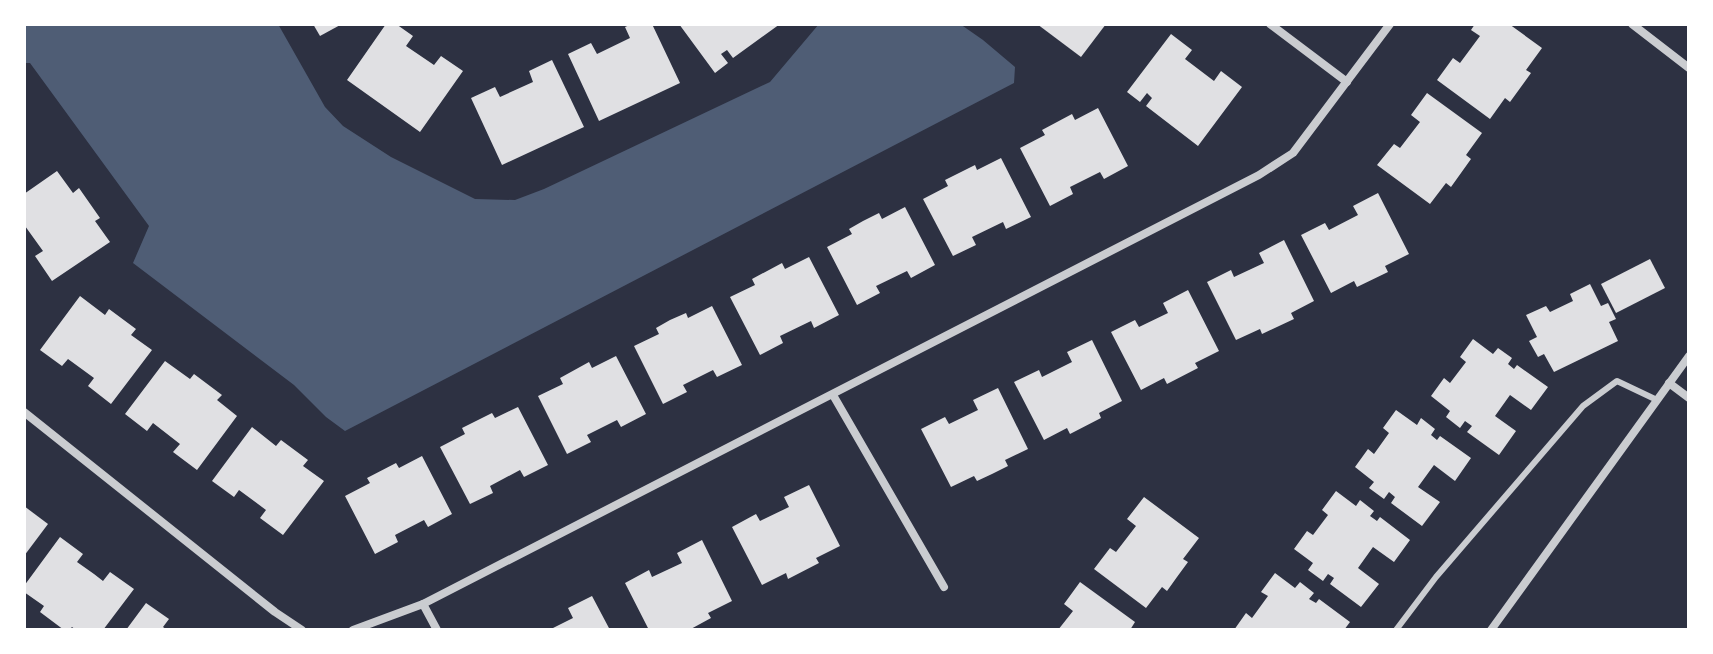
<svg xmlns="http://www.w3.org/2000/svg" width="1713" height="654" viewBox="0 0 1713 654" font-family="'PT Sans',sans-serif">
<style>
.water{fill:#4f5d75}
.building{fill:#e0e0e3}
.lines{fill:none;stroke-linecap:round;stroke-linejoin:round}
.service{stroke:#caccd0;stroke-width:6}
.minor{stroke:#caccd0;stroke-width:8}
</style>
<rect width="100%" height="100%" fill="#2d3142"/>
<path class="water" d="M24,24H278L325,107L343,126L391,157L475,199L515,200L544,189L770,82L819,24H960L983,40L1015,67L1014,83L345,431L326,417L294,385L133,263L149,226L30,63H24Z"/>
<g class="building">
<path d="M313,24H342L320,36Z"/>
<path d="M386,24H396L413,36L406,46L434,65L441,56L463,71L420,132L347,80Z"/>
<path d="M632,24H652L680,83L599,121L568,54L591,43L597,54L630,38L625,27Z"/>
<path d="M679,24H780L733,58L727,50L721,54L728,63L715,73Z"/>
<path d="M1037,24H1106L1081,57Z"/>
<path d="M1475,24H1509L1542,48L1526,70L1531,73L1510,102L1505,98L1490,119L1437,80L1453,58L1460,63L1480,36L1471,30Z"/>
<path d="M1171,34L1192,50L1185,59L1214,81L1221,71L1242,87L1198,146L1146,106L1152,98L1147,93L1140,102L1127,92Z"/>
<path d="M552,60L584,127L502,165L471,98L495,87L500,97L533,82L529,71Z"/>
<path d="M1427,93L1482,133L1466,155L1471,159L1451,187L1446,183L1430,204L1377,165L1394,144L1400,148L1420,122L1411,115Z"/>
<path d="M1098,108L1128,166L1104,179L1100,172L1070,187L1073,194L1050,206L1020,148L1045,135L1042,130L1072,114L1075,120Z"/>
<path d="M1001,158L1031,217L1006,229L1003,222L972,237L976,245L953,256L923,199L948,186L945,180L975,165L977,170Z"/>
<path d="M57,171L73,193L79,188L100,218L95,221L110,242L52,281L35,256L43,251L25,226L24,227V194Z"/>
<path d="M1378,193L1409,254L1385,266L1388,272L1357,287L1354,281L1331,293L1301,235L1325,223L1329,230L1358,215L1353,206Z"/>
<path d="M905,207L935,265L911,278L907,271L876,286L880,293L857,305L827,247L852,234L849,229L863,221L879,213L882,219Z"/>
<path d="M1284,240L1314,301L1291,313L1294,319L1262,334L1260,329L1236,340L1207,282L1231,270L1234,277L1264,263L1259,253Z"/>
<path d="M809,257L839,315L814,328L811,321L780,336L783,343L760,355L730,297L755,285L752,279L782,263L785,269Z"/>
<path d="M1650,259L1665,288L1616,313L1601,284Z"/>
<path d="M1590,284L1601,306L1608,303L1616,319L1609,322L1618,341L1554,372L1544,354L1538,357L1529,341L1537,337L1526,315L1546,306L1550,312L1573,301L1570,294Z"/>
<path d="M1188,290L1219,351L1195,363L1198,368L1167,384L1164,378L1141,390L1111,332L1135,320L1139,327L1168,313L1163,303Z"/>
<path d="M80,296L105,315L109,309L136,329L131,335L152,350L111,404L88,386L94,378L68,359L62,366L40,350Z"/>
<path d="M712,306L742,365L717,377L713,370L683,385L687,392L663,404L634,346L659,334L656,328L670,320L686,313L688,318Z"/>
<path d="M1473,339L1493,354L1498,348L1512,358L1508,364L1514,369L1517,365L1548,387L1531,410L1510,395L1495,416L1516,431L1499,455L1467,432L1472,426L1465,421L1460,428L1446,417L1450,411L1431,396L1444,378L1450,383L1466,362L1460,357Z"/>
<path d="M1092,340L1122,401L1099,413L1101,418L1070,434L1067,428L1044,440L1014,382L1039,370L1042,377L1072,362L1067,352Z"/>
<path d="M616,356L646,414L621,427L617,420L587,435L591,442L567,454L538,396L563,384L560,378L589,362L592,368Z"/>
<path d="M165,361L190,379L194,374L222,395L217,400L237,416L197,470L173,452L180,444L153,423L147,431L125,414Z"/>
<path d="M998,388L1028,449L1005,460L1008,466L992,474L977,481L974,476L951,487L921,429L945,417L949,424L978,410L973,400Z"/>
<path d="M518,407L548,465L524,477L520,470L490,486L493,493L470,504L440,447L465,434L462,428L492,413L495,418Z"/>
<path d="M1396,410L1417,425L1421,418L1435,429L1431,435L1437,440L1440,436L1471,458L1455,481L1434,465L1418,487L1440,502L1422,526L1391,503L1395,497L1389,492L1384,499L1369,488L1374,482L1355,467L1368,449L1374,454L1389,433L1383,428Z"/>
<path d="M252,427L276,446L281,440L308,460L303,466L324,481L283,535L260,518L266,510L239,490L234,497L212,481Z"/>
<path d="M422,456L452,514L428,527L424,520L395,535L398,542L375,554L345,496L370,483L367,478L396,463L399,468Z"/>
<path d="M809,485L840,546L816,558L819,563L788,579L786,573L762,585L732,527L756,514L760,521L789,507L784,497Z"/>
<path d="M1336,491L1356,506L1360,500L1374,511L1370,516L1377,521L1380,517L1410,540L1394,562L1373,547L1358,568L1379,584L1361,607L1330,584L1334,578L1328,574L1323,581L1308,570L1313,563L1294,549L1307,531L1313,535L1328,515L1322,510Z"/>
<path d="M1144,497L1199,538L1183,559L1188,562L1177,577L1167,591L1162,587L1146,608L1094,569L1110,548L1116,552L1136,526L1127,519Z"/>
<path d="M24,506L48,524L24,556Z"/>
<path d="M60,537L83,554L77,562L94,574L103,581L110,572L134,589L103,630H76L72,627L69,630H64L40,612L44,606L24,592V586Z"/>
<path d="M702,540L732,601L708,613L711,618L689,630H649L625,583L649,570L652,577L682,563L677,553Z"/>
<path d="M1275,573L1295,588L1300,582L1314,593L1309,599L1316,603L1319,599L1350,622L1344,630H1234L1246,613L1252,618L1268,596L1261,592Z"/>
<path d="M1080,582L1135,622L1130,630H1058L1073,611L1064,604Z"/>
<path d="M592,596L610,630H549L573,618L568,608Z"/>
<path d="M146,603L169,619L163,627L167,630H126Z"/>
</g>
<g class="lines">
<path class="service" d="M1396,630L1436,577L1583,406L1617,381L1657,400"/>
<g class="minor">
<path d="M1270,24L1347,82"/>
<path d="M1632,24L1689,68"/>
<path d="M1669,383L1689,398"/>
<path d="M833,395L944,587"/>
<path d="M24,412L275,612L302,630"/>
<path d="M423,604L437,630"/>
<path d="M353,630L423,604L1259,175L1293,153L1390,24"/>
<path d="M1491,630L1689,356"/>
</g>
</g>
<rect width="1713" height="654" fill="none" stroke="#ffffff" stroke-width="52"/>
</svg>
